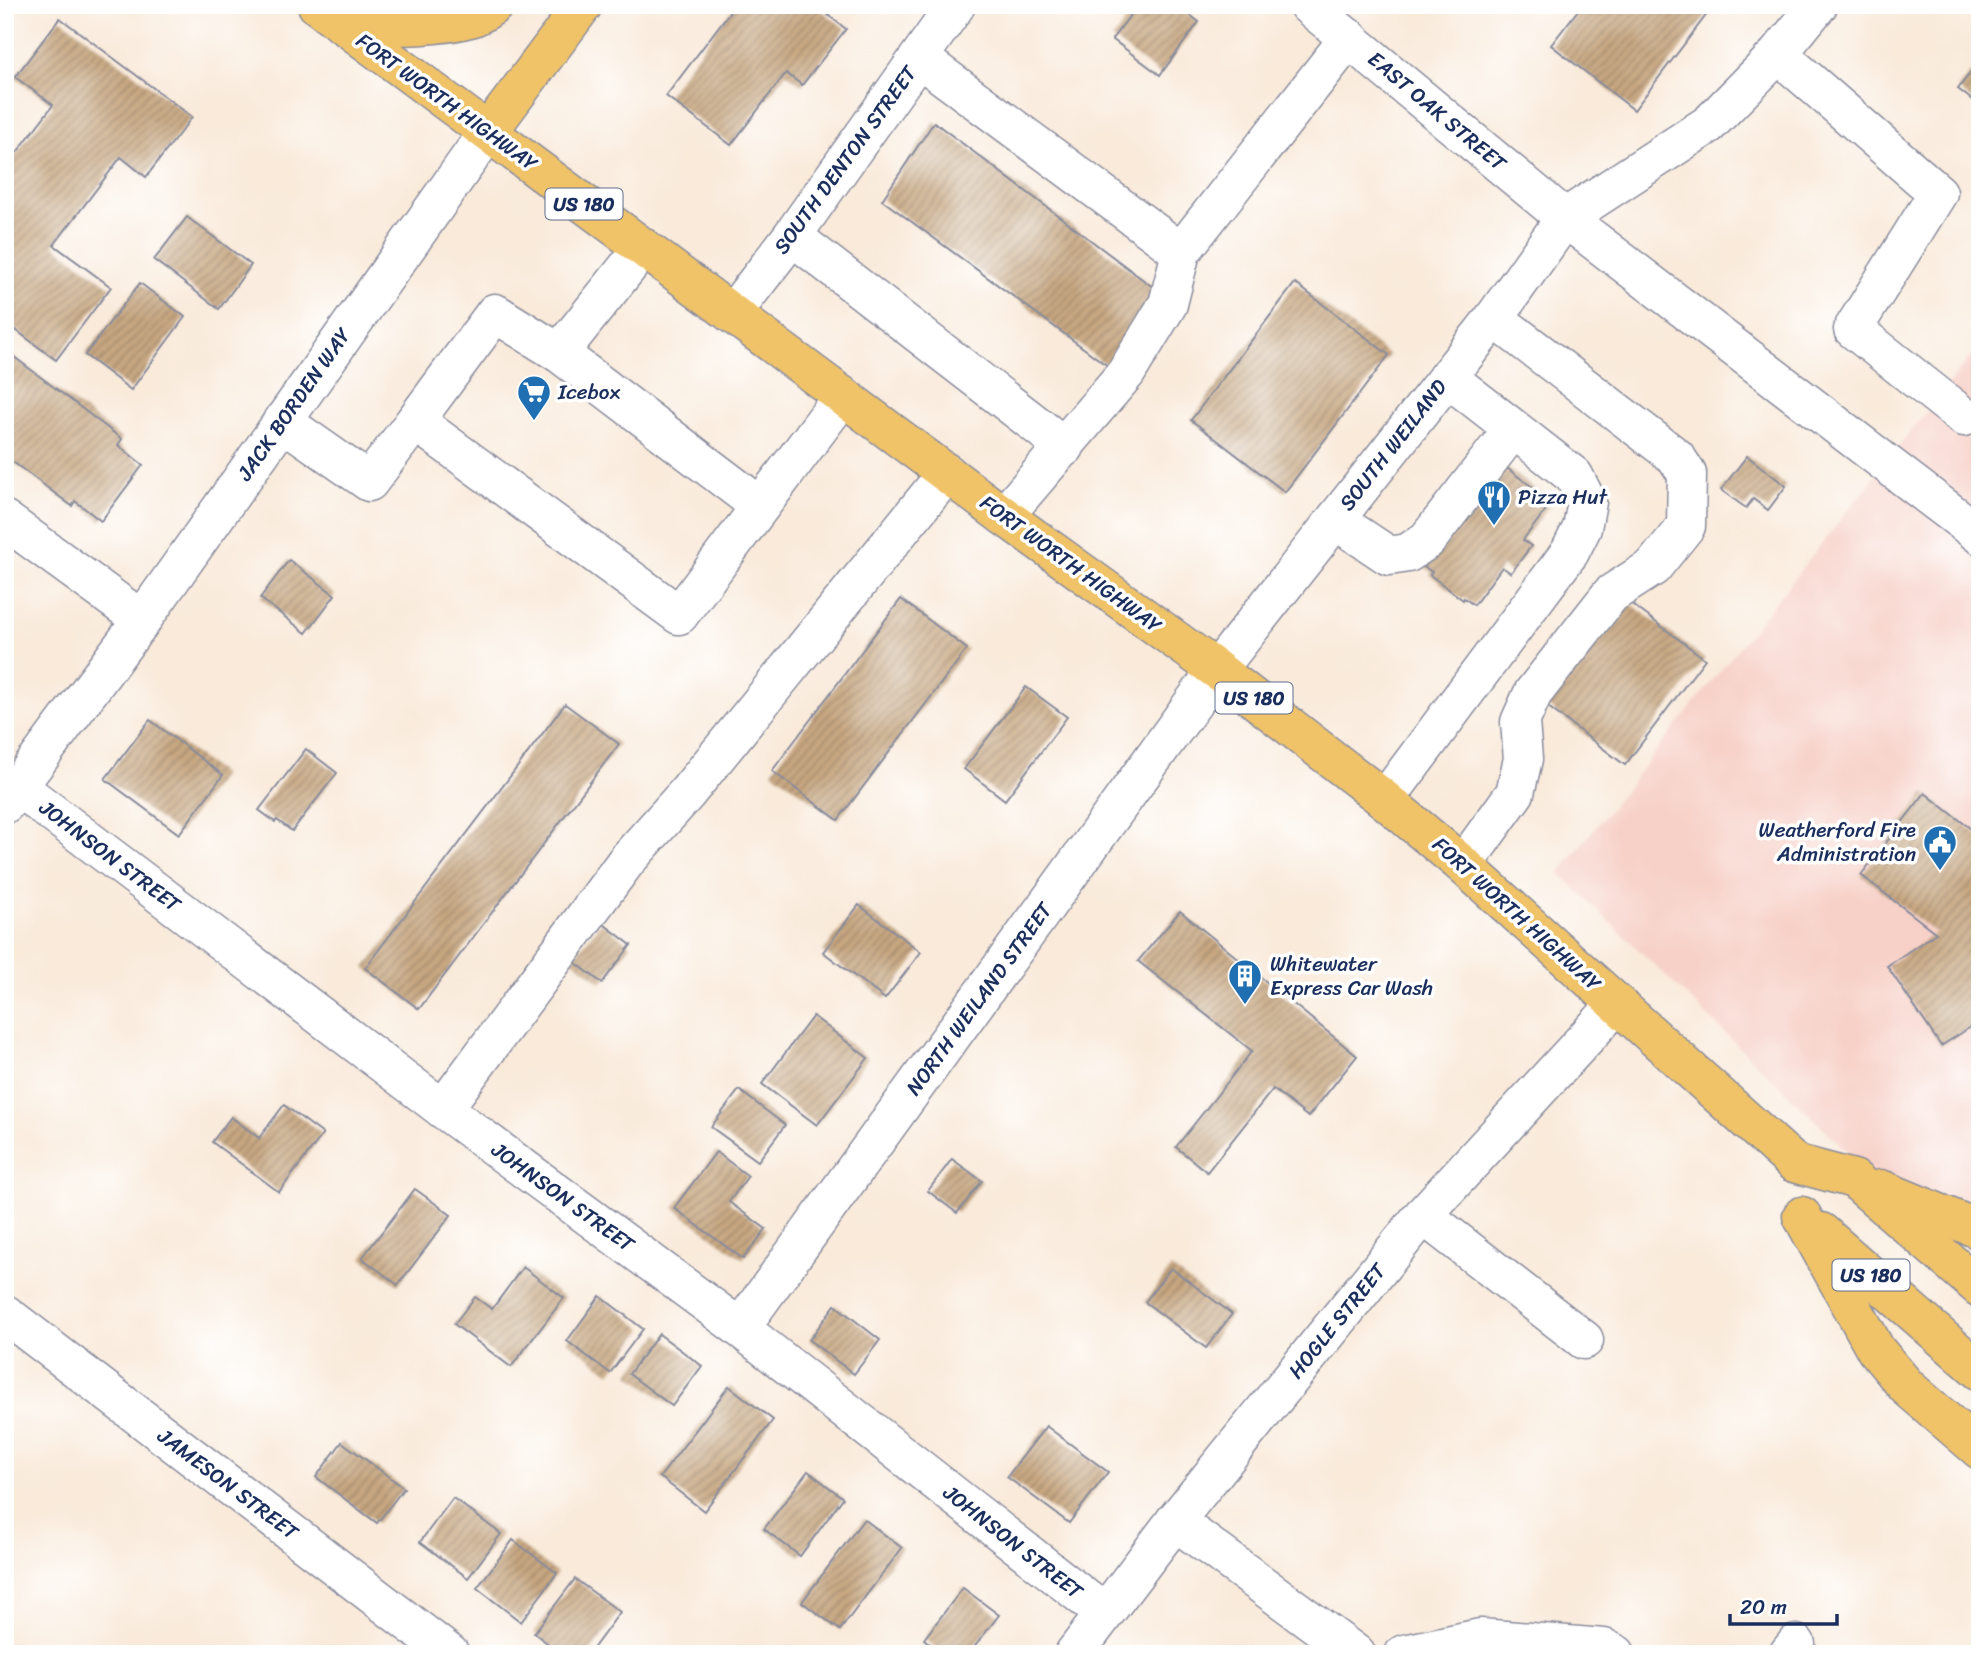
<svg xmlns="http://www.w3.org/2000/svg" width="1985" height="1659" viewBox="0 0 1985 1659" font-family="Sriracha,sans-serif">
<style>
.built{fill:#f7d1c8}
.building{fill:url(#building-hatch)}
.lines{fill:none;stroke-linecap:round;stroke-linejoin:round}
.minor-casing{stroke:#8a8c9c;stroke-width:41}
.major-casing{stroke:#8a8c9c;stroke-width:41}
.minor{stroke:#fff;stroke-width:38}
.major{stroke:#f0c369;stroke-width:38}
.labels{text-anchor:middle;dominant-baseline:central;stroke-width:7;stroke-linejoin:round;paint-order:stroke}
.shield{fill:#fff;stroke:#5f6d8e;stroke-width:2}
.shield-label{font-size:19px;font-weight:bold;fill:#1b2f5e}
.street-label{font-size:21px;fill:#1b2f5e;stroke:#fff}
.poi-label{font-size:21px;fill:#1b2f5e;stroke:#fff;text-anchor:start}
</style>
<defs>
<pattern id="building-hatch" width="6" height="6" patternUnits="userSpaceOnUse" patternTransform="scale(1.75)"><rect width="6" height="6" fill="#c7a781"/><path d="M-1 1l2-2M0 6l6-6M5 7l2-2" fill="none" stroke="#a1886d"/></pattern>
</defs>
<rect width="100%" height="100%" fill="#fff"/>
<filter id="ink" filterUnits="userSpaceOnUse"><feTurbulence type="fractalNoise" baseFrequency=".0143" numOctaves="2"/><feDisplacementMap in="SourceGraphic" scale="14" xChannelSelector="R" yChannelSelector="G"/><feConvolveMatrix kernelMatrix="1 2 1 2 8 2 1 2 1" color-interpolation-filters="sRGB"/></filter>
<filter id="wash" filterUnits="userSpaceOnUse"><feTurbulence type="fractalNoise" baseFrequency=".00686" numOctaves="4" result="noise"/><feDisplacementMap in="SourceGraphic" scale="28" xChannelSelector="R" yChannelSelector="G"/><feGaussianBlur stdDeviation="1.57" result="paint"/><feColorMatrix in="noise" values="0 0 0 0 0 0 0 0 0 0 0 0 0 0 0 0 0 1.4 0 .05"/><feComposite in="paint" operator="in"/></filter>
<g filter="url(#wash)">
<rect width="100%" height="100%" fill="#f9eada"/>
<path class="built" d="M1980,345V1226L1867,1170L1559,873Z"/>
<g id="blocks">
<g class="building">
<path d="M735,5H815L846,29L802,85L786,73L731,145L666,96Z"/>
<path d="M1138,5H1177L1199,22L1160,75L1112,39Z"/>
<path d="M1582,5H1714L1634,110L1551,45Z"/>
<path d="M60,18L192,117L146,177L121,157L54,245L111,287L56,360L5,322V168L53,105L15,77Z"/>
<path d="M1980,60V106L1958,89Z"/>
<path d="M934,122L1158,291L1108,366L882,200Z"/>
<path d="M187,217L251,265L219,309L154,260Z"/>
<path d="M140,283L185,317L131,390L85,355Z"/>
<path d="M1295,283L1389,355L1285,492L1191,420Z"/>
<path d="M5,350L122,439L118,445L143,465L101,521L75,501L72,506L5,456Z"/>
<path d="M1747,456L1786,486L1768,510L1753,499L1746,508L1721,490Z"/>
<path d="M1503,465L1552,502L1523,540L1531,546L1511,573L1502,567L1474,605L1464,598L1463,600L1430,575L1432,572L1424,567Z"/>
<path d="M289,560L335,595L306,633L260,598Z"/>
<path d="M901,599L967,649L838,820L772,771Z"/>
<path d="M1626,600L1705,659L1625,765L1547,706Z"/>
<path d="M1026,687L1067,717L1005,800L964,769Z"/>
<path d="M565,704L619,744L419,1009L365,968Z"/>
<path d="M150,720L223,775L179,834L105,779Z"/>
<path d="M306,749L337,773L292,831L277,820L275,822L259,810Z"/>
<path d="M1925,793L1980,836V1021L1941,1046L1887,966L1936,933L1861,875Z"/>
<path d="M859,905L921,952L885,999L823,952Z"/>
<path d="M1180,911L1357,1056L1308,1117L1273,1089L1207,1172L1176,1147L1252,1051L1138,961Z"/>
<path d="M601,922L631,945L602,983L572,960Z"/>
<path d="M813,1016L868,1058L817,1125L762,1084Z"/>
<path d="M739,1090L785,1125L758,1161L711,1127Z"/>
<path d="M284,1105L323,1134L279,1192L212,1142L231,1117L259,1138Z"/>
<path d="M716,1152L748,1176L729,1202L766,1229L743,1259L674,1208Z"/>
<path d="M952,1159L982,1181L957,1213L928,1191Z"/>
<path d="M415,1189L451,1215L398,1285L362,1258Z"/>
<path d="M523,1267L564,1298L511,1367L454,1324L475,1297L492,1309Z"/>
<path d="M1171,1268L1232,1314L1206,1348L1145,1302Z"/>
<path d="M600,1296L643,1329L610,1373L567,1341Z"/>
<path d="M835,1305L880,1340L854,1374L809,1340Z"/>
<path d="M659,1334L702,1366L672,1406L629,1374Z"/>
<path d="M729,1386L773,1420L704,1511L660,1477Z"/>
<path d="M1046,1426L1108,1472L1069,1523L1007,1477Z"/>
<path d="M342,1442L404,1488L377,1523L316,1477Z"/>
<path d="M808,1471L843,1498L800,1556L764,1529Z"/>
<path d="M453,1498L501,1534L468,1578L420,1542Z"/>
<path d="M864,1519L902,1548L840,1630L802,1602Z"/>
<path d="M513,1540L557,1573L521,1622L477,1588Z"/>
<path d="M575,1579L620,1612L589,1654H562L534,1633Z"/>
<path d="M963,1588L999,1615L969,1654H943L924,1639Z"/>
</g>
</g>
</g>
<g filter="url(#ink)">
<use href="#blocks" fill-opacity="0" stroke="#8a8c9c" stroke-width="2"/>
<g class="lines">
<g class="minor-casing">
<g id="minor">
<path d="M1308,5L1565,218L1980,535"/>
<path d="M1778,54L1938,193L1853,329L1964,417"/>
<path d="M919,58L1181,252L1349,38"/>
<path d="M792,236L1065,447"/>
<path d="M732,314L792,236L956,5"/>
<path d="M559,353L760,506"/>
<path d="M282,421L369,482L415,421L679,615L843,396"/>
<path d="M415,421L495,313L559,353L643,248"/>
<path d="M1004,516L1126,373L1168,304L1181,252"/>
<path d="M5,520L142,620"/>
<path d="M1335,520L1389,556L1408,553L1427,540L1513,429"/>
<path d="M18,787L443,1109L740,1328L1104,1613"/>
<path d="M1385,800L1570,552L1582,528L1587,502L1574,476L1447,377"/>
<path d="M5,804L142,620L488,132"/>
<path d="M1463,865L1515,793L1523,759L1520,722L1533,693L1611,594L1653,567L1686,526L1687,474L1676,457L1494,318"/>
<path d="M443,1109L627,860L687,793L947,473"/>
<path d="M1423,1215L1584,1340"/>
<path d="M5,1314L450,1654"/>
<path d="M740,1328L1217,670L1494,318L1565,218L1709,124L1778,54L1818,5"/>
<path d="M1175,1521L1356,1654"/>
<path d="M1074,1654L1175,1521L1423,1215L1617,1004"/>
<path d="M1404,1654L1480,1638L1604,1648L1616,1654"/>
<path d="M1788,1654L1796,1644"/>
</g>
</g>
<g class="major-casing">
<g id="major">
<path d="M317,5L1004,516L1217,670L1385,800L1463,865L1794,1163L1854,1179L1980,1288"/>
<path d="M343,25C384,25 430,29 470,18C478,16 487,10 494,5"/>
<path d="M488,132L583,5"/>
<path d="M1881,1189L1980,1230"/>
<path d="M1802,1216L1876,1350L1907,1387L1980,1450"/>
<path d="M1821,1232L1980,1371"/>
</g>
</g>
<use href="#minor" class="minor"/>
<use href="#major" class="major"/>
</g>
</g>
<defs>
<g id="supermarket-pin" transform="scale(1.75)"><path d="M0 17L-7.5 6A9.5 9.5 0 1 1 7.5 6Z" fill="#1f6fb2" stroke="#fff"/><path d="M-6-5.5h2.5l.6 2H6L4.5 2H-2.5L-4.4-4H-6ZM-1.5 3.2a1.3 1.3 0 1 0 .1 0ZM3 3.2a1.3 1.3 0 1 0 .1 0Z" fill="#fff"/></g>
<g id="restaurant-pin" transform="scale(1.75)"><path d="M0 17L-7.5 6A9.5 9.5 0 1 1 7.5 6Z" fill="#1f6fb2" stroke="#fff"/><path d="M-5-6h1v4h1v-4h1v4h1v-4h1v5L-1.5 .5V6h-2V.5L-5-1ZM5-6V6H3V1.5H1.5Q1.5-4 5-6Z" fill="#fff"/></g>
<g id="civic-pin" transform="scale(1.75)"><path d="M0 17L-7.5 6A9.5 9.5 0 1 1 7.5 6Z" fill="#1f6fb2" stroke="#fff"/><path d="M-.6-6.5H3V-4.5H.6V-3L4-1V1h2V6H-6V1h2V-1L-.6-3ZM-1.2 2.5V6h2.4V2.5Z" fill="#fff"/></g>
<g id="building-pin" transform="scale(1.75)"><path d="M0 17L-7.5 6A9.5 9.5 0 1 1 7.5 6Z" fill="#1f6fb2" stroke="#fff"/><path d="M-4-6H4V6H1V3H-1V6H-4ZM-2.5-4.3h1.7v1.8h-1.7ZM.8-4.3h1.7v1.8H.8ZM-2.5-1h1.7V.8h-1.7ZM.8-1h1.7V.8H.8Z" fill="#fff"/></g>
</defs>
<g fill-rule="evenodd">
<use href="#supermarket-pin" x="534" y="392"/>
<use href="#restaurant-pin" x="1494" y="497"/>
<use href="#civic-pin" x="1940" y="842"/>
<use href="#building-pin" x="1245" y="976"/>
</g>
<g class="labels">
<g class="shield">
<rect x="545.5" y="188.5" width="77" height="31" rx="5"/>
<rect x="1215.5" y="682.5" width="77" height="31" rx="5"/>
<rect x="1832.5" y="1259.5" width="77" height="31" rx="5"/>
</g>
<g class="shield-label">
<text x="584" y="204">US 180</text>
<text x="1254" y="698">US 180</text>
<text x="1871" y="1275">US 180</text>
</g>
<g class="street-label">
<text transform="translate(447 102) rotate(36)">FORT WORTH HIGHWAY</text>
<text transform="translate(1437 111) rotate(40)">EAST OAK STREET</text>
<text transform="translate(845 160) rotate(-54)">SOUTH DENTON STREET</text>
<text transform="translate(294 404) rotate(-55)">JACK BORDEN WAY</text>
<text transform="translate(1393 445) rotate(-52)">SOUTH WEILAND</text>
<text transform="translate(1071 564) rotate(36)">FORT WORTH HIGHWAY</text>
<text transform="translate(110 856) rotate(37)">JOHNSON STREET</text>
<text transform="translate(1517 914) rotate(42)">FORT WORTH HIGHWAY</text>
<text transform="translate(979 999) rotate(-54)">NORTH WEILAND STREET</text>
<text transform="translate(563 1197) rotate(36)">JOHNSON STREET</text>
<text transform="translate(1337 1321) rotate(-51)">HOGLE STREET</text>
<text transform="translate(228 1484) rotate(37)">JAMESON STREET</text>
<text transform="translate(1013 1542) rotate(38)">JOHNSON STREET</text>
</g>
<g class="poi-label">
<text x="558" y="392">Icebox</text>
<text x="1518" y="497">Pizza Hut</text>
<text x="1916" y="830" text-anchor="end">Weatherford Fire<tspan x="1916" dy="24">Administration</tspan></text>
<text x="1270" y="964">Whitewater<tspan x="1270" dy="24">Express Car Wash</tspan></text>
</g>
</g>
<rect width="1985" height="1659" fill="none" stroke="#fff" stroke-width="28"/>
<path d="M1730 1614v10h107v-10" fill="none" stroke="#1b2f5e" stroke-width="3.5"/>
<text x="1740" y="1614" font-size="21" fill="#1b2f5e" stroke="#ffffff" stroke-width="5" paint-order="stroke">20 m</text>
</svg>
